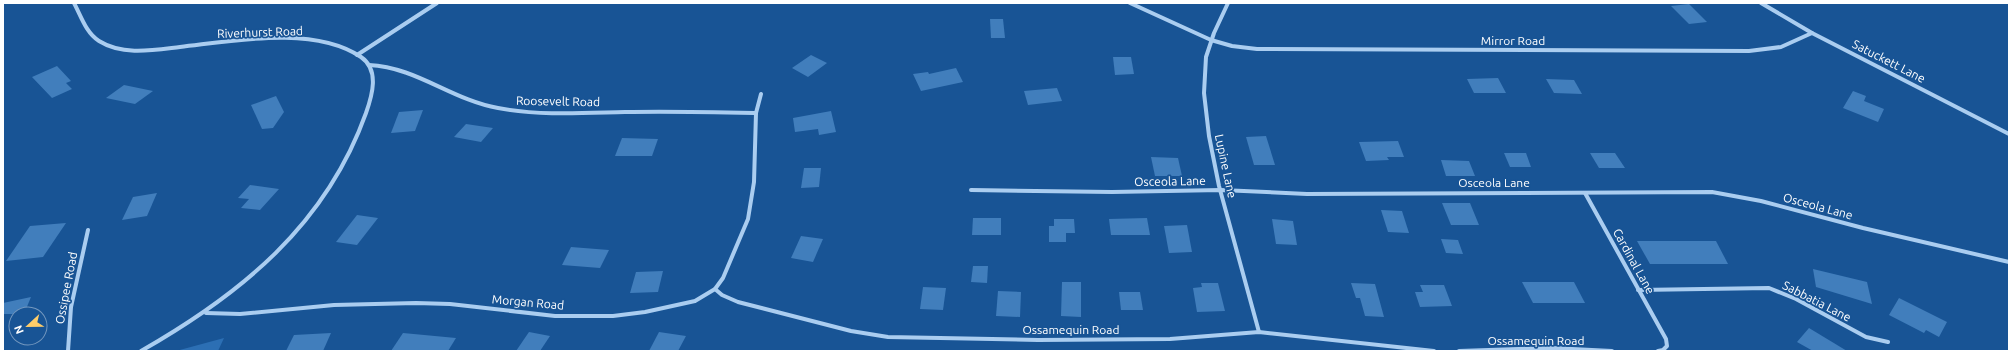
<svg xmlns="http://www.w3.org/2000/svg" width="2012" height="354" viewBox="0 0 2012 354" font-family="Ubuntu,sans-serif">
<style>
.green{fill:#2c6fb4}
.building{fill:#417ebc}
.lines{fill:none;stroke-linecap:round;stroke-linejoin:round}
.minor{stroke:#aacdf0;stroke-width:4}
.labels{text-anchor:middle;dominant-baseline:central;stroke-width:3.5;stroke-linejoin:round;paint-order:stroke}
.street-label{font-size:12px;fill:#fff;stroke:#185495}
</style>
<rect width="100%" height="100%" fill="#185495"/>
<path class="green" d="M224,338L218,351H176Z"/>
<g class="building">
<path d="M1689,4L1707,22L1689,24L1671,6Z"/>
<path d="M990,19H1003L1005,38H991Z"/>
<path d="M811,55L827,63L808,77L792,68Z"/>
<path d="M1113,57H1131L1134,74L1115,75Z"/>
<path d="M57,66L71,81L66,83L72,89L52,98L32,77Z"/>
<path d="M956,68L963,82L921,91L913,74L928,72L929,74Z"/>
<path d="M1498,78L1506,93H1474L1467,79Z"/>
<path d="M1546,79L1574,80L1582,94L1554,93Z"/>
<path d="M124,85L153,91L135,104L106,98Z"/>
<path d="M1057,88L1062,101L1028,105L1024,91Z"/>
<path d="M1853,91L1866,96L1864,101L1884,109L1878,122L1843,108Z"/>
<path d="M276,96L284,112L273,128L262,129L251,105Z"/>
<path d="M423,110L415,131L391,133L399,112Z"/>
<path d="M831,111L836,132L819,135L818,129L795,132L793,118Z"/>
<path d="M466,124L493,128L481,142L454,137Z"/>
<path d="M1266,136L1275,165H1254L1246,137Z"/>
<path d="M622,138L658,139L652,156H615Z"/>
<path d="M1398,141L1404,157H1387L1389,160L1366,161L1359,142Z"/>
<path d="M1504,153H1526L1531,167H1510Z"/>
<path d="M1590,153H1615L1625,168H1599Z"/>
<path d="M1151,157L1178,158L1182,176H1155Z"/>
<path d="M1441,160L1469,161L1475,176H1446Z"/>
<path d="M804,168H821L819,187L801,188Z"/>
<path d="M250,185L279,189L260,210L241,208L249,199L238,198Z"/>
<path d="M157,193L147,216L122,220L133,197Z"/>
<path d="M1442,203H1470L1479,225H1451Z"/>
<path d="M1381,210L1402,211L1409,233L1388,232Z"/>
<path d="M357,215L378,218L357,245L336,242Z"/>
<path d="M973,218H1001V235H972Z"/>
<path d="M1147,218L1150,235H1111L1109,219Z"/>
<path d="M1054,219H1074L1075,233H1066V242H1049V226H1054Z"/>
<path d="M1272,219L1293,221L1297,245L1276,244Z"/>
<path d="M66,223L43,257L6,261L30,226Z"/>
<path d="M1187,225L1192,252L1169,253L1164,226Z"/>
<path d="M801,236L823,239L813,262L791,258Z"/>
<path d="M1441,239L1458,240L1463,254L1446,253Z"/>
<path d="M1637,241H1716L1728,264H1650Z"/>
<path d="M571,247L609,250L600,268L562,265Z"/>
<path d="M973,266H988L987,283L971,282Z"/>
<path d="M1813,269L1867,282L1872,304L1816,287Z"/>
<path d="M663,271L658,292L630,293L636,272Z"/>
<path d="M1062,282H1081V317L1061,316Z"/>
<path d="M1522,282H1574L1585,303H1533Z"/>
<path d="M1201,283H1218L1225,311L1197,312L1193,288L1202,287Z"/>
<path d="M1351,283L1375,284L1384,317L1365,316L1360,298H1356Z"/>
<path d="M1420,285H1444L1452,306L1420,307L1415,292H1423Z"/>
<path d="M923,287L946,288L943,310L920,309Z"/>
<path d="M998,291L1021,292L1020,317L996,316Z"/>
<path d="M1119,292H1140L1143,310H1121Z"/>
<path d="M31,297L24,314H3V303Z"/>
<path d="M1899,298L1947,322L1939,337L1926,330L1924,333L1889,315Z"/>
<path d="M1809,328L1847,351H1813L1797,342Z"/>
<path d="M529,332L550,336L540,351H516Z"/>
<path d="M659,332L686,336L678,351H649Z"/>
<path d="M331,333L323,351H286L294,335Z"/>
<path d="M403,333L456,338L448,351H391Z"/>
</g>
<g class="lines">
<g class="minor">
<path d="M74,3C81,16 86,33 99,41C123,56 154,50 180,47C233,41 314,25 361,57C380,70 372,96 366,113C326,225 241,294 141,351"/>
<path d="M1130,3L1211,40L1232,46L1257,49L1749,51L1781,47L1812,33"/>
<path d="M1228,3L1214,33L1206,57L1204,93L1209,136L1219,186L1259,332"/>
<path d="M1761,3L1812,33L2009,134"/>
<path d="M357,55L437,3"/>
<path d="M369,65C416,67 452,100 498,108C540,116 583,113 625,112C669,111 712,112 756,113"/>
<path d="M971,190L1112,192L1221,190L1307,194L1712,192L1761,201L1863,228L2009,262"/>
<path d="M1585,193L1666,339L1667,346L1663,350L1658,351"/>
<path d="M715,289L722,295L738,302L851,331L888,337L1038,340L1170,339L1259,332L1434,351"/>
<path d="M1638,290L1769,288L1796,299L1866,337L1888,342"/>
<path d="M206,313L240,314L334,305L416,303L450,304L555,316H613L645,312L695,301L715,289L723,278L748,219L754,182L756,113L761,94"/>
<path d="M68,351L71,307L88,230"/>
<path d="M1459,351L1552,348L1612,351"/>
</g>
</g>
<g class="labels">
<g class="street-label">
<text transform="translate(260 32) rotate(-2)">Riverhurst Road</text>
<text x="1513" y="40">Mirror Road</text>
<text transform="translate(1889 61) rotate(27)">Satuckett Lane</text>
<text transform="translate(558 101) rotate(1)">Roosevelt Road</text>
<text transform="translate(1226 166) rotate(78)">Lupine Lane</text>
<text transform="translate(1170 181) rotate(-1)">Osceola Lane</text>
<text x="1494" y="182">Osceola Lane</text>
<text transform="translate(1818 206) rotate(15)">Osceola Lane</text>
<text transform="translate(1634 261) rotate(61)">Cardinal Lane</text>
<text transform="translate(66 288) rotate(-79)">Ossipee Road</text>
<text transform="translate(1817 301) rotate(27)">Sabbatia Lane</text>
<text transform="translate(528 302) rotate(5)">Morgan Road</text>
<text x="1071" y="329">Ossamequin Road</text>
<text x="1536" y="340">Ossamequin Road</text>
</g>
</g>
<rect width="2012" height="354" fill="none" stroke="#ffffff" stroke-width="8"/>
<g transform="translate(28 326) rotate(248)"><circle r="19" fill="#185495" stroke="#7498bf"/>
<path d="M0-3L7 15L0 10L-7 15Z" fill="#ffcd69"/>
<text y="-6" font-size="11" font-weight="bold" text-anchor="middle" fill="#ffffff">N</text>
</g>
</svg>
